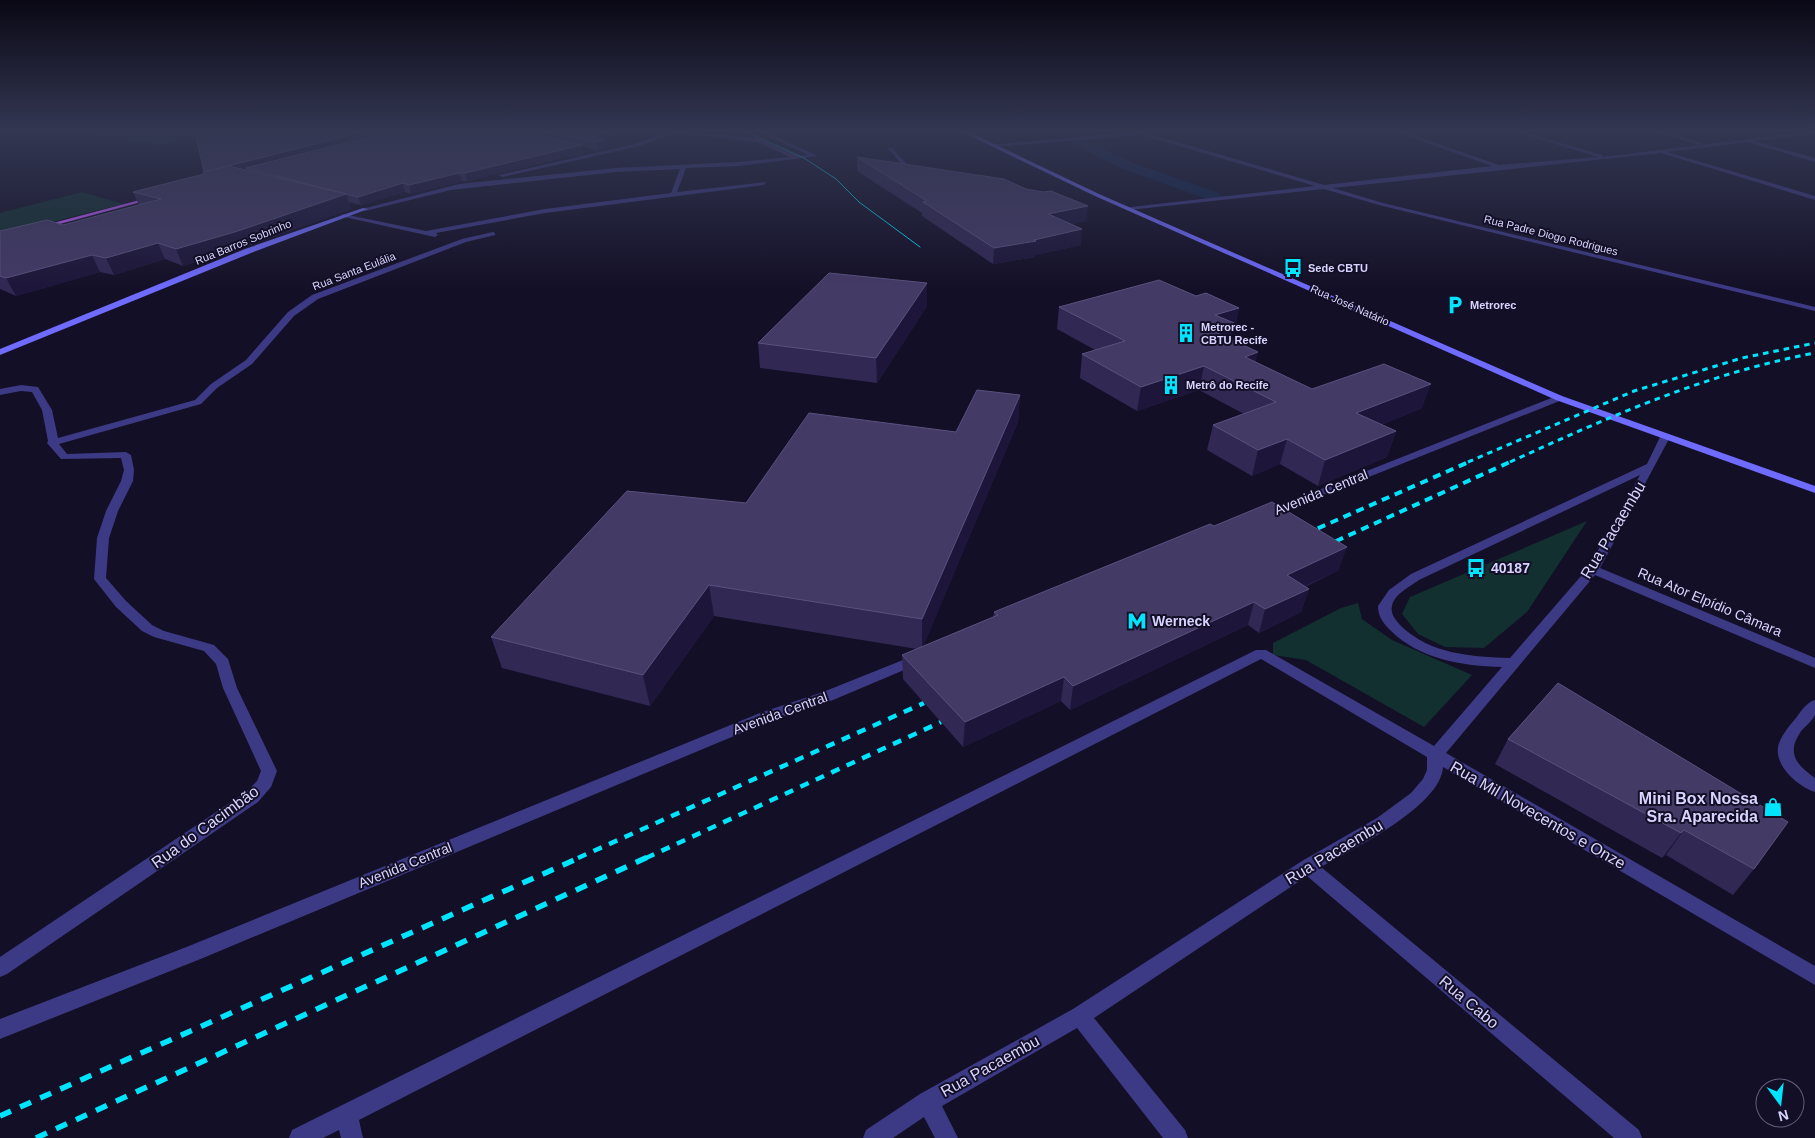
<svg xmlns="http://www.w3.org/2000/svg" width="1815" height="1138" viewBox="0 0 1815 1138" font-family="Helvetica,sans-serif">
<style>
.green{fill:#12302f}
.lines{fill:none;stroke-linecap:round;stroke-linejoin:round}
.canal{fill:#0c2248;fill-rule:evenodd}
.street{fill:#3d3a85;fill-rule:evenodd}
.secondary{fill:#6f6bff;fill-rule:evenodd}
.primary{fill:#c25bff;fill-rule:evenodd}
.tram{stroke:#00e5ff;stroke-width:1}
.rail-far3{stroke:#00e5ff;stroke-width:3;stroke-dasharray:5.5 5;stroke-linecap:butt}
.rail-far2{stroke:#00e5ff;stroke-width:4;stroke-dasharray:8 6;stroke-linecap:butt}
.rail-far1{stroke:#00e5ff;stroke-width:4.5;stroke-dasharray:9 8;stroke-linecap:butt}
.rail{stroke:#00e5ff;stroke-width:5.5;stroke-dasharray:12 10;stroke-linecap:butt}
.wall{fill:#312854}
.shaded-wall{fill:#1d163a}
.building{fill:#433a66;stroke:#5a527e}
.labels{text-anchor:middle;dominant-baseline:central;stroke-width:4;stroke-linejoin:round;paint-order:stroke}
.far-street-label{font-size:11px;fill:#d9d4ff;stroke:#130f26}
.far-poi-label{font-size:11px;font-weight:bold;fill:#d9d4ff;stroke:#130f26;text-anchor:start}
.street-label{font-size:14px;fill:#d9d4ff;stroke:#130f26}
.poi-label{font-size:14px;font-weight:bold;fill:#d9d4ff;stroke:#130f26;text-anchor:start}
.near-street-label{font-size:16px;fill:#d9d4ff;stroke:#130f26}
.near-poi-label{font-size:16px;font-weight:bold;fill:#d9d4ff;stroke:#130f26;text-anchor:end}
</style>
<rect width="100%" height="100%" fill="#130f26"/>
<g class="green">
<path d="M85,131H221L159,145L145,142L137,143Z"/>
<path d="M82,192L123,204L0,235V213Z"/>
<path d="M1587,521L1527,612L1484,648L1445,647L1418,634L1402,614L1410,597Z"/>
<path d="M1358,603L1362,619L1392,640L1472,675L1424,727L1306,660L1273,655V643L1341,608Z"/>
</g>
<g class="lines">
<path class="canal" d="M1078,137L1133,163L1219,193L1221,196L1219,199H1207L1123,169L1073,144L1071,141Z"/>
<g class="street">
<path d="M670,131L758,138L798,156L808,155L757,131H764L818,156L738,166L686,168L677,192L766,182L764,185L545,213L436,233L438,235L435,237L340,216L343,214L426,231L545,209L671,193L680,169L616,172L451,190L365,211L362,209L459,184L616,168L738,162L790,157L757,142L676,133L639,146L502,177L499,175L635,144Z"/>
<path d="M1140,131L1324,185L1492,166L1393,131H1401L1499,165L1598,157L1513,131H1521L1602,155V157L1815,131V134L1754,141L1815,158V162L1747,142L1667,152L1815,196V200L1661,153L1333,188L1383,203L1815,307V311L1379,205L1324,189L1129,210V208L1131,207L1315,186L1142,135L994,147L991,145Z"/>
<path d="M1651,131H1660L1702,143L1699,145Z"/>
<path d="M888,148H892L913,171V173H909Z"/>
<path d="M493,232L495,233V235L466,242L318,299L294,316L252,364L217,388L201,404L59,444L67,454L126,452L131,455L134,470L133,481L118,511L109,538L106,578L126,601L152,625L164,631L214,645L228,659L237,688L277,771L271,787L258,802L7,974L0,977V957L246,792L257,781L261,771L223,688L216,664L204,651L154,637L142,631L116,607L94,579L97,538L106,511L121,481L124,470L121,458L61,459L47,443L48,441L42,410L32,392L21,391L0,395V389L21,385L38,387L52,410L58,438L195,400L211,384L246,360L288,312L312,295L462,239Z"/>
<path d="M1559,395L1562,396V400L1271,516H1263L1261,514L1263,512Z"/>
<path d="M1665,434L1670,437L1600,568L1815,658V668L1595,575L1446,753L1815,966V985L1443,767C1441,806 1353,849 1321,867L1639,1130L1642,1138H1614L1307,876L1094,1018L1185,1130L1188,1138H1163L1077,1028L942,1106L958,1138H935L924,1117L893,1138H863L866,1130L920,1094L1073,1009L1302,861L1377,818L1411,793L1423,779L1427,770V757L1261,659L359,1120L363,1138H341L339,1130L323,1138H289L292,1130L1256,650H1266L1434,746L1502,667C1462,666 1419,659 1390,630C1383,623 1378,616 1378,606L1389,590L1411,574L1647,464L1660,437ZM1640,475L1588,568L1510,658C1472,657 1430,654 1401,626C1396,620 1390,614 1392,606C1394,594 1411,586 1419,580Z"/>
<path d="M918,654L923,656L925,659L923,662L833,700L770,721L203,958L0,1039V1019L189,946L760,713L823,692Z"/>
<path d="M1815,700C1815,704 1815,711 1815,715C1812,721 1806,726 1802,730C1786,752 1795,764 1815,778V792C1799,787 1775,767 1778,747C1780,737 1789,726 1796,718C1801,711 1807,702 1815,700Z"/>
</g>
<g class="secondary">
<path d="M960,131H967L1099,194L1562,396L1815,486V493L1556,400L1095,196Z"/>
<path d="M363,208L368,209L251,253L0,355V349L245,249Z"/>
</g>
<path class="primary" d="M151,197L156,198L41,229L38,227Z"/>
<path class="tram" d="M744,131L804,158L836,179L859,202L920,247"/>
<g class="rail-far3">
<path d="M1468,462L1634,391L1742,358L1815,343"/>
<path d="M1510,462C1609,417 1707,373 1815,353"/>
</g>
<g class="rail-far2">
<path d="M1305,534L1471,461"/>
<path d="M1323,547L1512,461"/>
</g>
<g class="rail-far1">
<path d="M578,858L924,703"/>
<path d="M646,858L941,722"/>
</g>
<g class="rail">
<path d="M0,1116L581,857"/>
<path d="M36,1138L648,857"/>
</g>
</g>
<g class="wall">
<path d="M195,131H615L616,138L605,142L606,148L598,150L582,146L583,153L467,181H462L411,194L405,192L361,205L348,202L351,209L244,247L183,266L165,259L114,275L100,272L16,296L0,289V231L63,225L139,205L133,192L204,174V172Z"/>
<path d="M857,157L1086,221L1071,224L1081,245L1035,255V257L993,264L922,216V213L857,171Z"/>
<path d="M1196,296L1239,308L1234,330L1232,331L1230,339L1256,362L1312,389L1422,408L1381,425L1396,431L1387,457L1318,486L1280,464L1252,476L1207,450L1213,425L1244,414L1199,390L1137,411L1080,378L1082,354L1095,350L1057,329L1059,307Z"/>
<path d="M927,306L877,383L760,368L758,343Z"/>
<path d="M1020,395L1018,422L923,646L993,617L994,612L1214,526L1339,570L1305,587L1309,589L1301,612L1259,633L1248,625L1070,710L1061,701L963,747L903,679L902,655L917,649L714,616L650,706L502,668L491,637L746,503L956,432Z"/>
<path d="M1558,683L1754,869L1733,895L1666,855L1662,858L1495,764L1508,739Z"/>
</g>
<g class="shaded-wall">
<path d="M367,131H398L246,168L247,170L204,172Z"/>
<path d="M615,131L616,138L605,142L606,148L598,150L597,142L592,137Z"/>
<path d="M582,145L583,153L467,181L465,173Z"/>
<path d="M459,173L462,181L411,194L409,185Z"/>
<path d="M403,183L405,192L361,205L358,197Z"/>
<path d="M346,194L351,209L244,247L183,266L176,249Z"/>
<path d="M1088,206L1086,221L1047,229L1048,214Z"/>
<path d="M1082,229L1081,245L1035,255V257L993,264L994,248Z"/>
<path d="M158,243L165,259L114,275L106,258Z"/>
<path d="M92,255L100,272L16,296L6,278Z"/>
<path d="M927,283V306L877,383L876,358Z"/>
<path d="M1239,308L1234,330L1232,331L1229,346L1206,353L1215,315Z"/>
<path d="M1258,352L1253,376L1245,357Z"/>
<path d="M1204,366L1199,390L1137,411L1141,387Z"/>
<path d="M1431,384L1422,408L1349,438L1356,413Z"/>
<path d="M1020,395L1018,422L922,650V619Z"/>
<path d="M1396,431L1387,457L1318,486L1325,460Z"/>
<path d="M1287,439L1280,464L1252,476L1258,450Z"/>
<path d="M1347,547L1339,570L1280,598L1287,575Z"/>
<path d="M709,585L714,616L650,706L643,675Z"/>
<path d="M1309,589L1301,612L1259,633L1265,609Z"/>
<path d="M1254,602L1248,625L1070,710L1073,686Z"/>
<path d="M1064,677L1061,701L963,747L965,722Z"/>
<path d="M1684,830L1666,855L1662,858L1681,833Z"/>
</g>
<g class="building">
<path d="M195,131H367L204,172Z"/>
<path d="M392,131H511L582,145L465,173H459L409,185L403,183L358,197L246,168Z"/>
<path d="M541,131H615L592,137L605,140L597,142Z"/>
<path d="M857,157L1004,179L1026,189L1043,192L1051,191L1088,206L1048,214L1082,229L1034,240L1036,241L994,248L923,202L927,201Z"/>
<path d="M229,166L346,194L238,231L176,249L158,243L106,258L92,255L6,278L0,276V231L47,220L63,225L161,199L133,192L204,174L203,172Z"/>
<path d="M829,273L927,283L876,358L758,343Z"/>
<path d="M1159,280L1196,296L1206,293L1239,308L1215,315L1234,323L1211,330L1258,352L1245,357L1312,389L1384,364L1431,384L1356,413L1396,431L1325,460L1287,439L1258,450L1213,425L1276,402L1204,366L1141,387L1082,354L1125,341L1059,307Z"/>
<path d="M977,390L1020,395L922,619L709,585L643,675L491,637L627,491L746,503L809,413L956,432Z"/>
<path d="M1272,502L1347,547L1287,575L1309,589L1265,609L1254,602L1073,686L1064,677L965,722L902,655L998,615L994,612L1210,524L1214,526Z"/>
<path d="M1558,683L1788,822L1754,869L1684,830L1681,833L1508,739Z"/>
</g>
<linearGradient id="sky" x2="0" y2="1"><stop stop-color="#0a0815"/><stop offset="0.45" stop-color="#333752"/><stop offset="1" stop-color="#333752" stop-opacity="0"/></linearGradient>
<rect width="1815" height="290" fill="url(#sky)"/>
<defs>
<g id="bus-bare" transform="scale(1.5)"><path d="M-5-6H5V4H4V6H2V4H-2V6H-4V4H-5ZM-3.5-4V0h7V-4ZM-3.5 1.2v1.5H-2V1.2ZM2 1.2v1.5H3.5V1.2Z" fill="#00e5ff" stroke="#130f26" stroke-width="2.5" paint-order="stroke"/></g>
<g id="parking-bare" transform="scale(1.5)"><path d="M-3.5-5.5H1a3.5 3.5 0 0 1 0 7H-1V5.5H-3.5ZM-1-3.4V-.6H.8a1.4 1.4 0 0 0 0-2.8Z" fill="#00e5ff" stroke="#130f26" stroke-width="2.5" paint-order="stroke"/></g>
<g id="building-bare" transform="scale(1.5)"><path d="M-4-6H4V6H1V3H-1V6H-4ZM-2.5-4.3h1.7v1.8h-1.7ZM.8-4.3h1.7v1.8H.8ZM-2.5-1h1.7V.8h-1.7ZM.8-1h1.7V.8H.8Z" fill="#00e5ff" stroke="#130f26" stroke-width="2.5" paint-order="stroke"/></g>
<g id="metro-bare" transform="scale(1.5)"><path d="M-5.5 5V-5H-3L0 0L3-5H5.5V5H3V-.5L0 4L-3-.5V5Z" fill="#00e5ff" stroke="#130f26" stroke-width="2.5" paint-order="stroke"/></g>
<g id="shop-bare" transform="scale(1.5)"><path d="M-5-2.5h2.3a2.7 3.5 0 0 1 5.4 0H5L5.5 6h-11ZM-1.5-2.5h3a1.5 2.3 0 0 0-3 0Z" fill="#00e5ff" stroke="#130f26" stroke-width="2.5" paint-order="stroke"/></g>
</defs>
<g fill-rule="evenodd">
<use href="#bus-bare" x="1293" y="268"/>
<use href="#parking-bare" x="1455" y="305"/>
<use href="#building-bare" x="1186" y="333"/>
<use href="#building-bare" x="1171" y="385"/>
<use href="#bus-bare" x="1476" y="568"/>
<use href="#metro-bare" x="1137" y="621"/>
<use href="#shop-bare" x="1773" y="807"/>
</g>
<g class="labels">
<g class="far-street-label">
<text transform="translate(1551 235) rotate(14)">Rua Padre Diogo Rodrigues</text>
<text transform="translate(243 242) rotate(-22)">Rua Barros Sobrinho</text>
<text transform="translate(354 271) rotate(-21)">Rua Santa Eulália</text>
<text transform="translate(1350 305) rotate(24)">Rua José Natário</text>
</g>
<g class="far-poi-label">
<text x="1308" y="268">Sede CBTU</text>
<text x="1470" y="305">Metrorec</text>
<text x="1201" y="327">Metrorec -<tspan x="1201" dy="13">CBTU Recife</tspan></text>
<text x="1186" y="385">Metrô do Recife</text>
</g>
<g class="street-label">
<text transform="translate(1321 492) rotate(-22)">Avenida Central</text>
<text transform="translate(1710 602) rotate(23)">Rua Ator Elpídio Câmara</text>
<text transform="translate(780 713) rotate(-20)">Avenida Central</text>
<text transform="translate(405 865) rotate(-22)">Avenida Central</text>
</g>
<g class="poi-label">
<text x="1491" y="568">40187</text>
<text x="1152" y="621">Werneck</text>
</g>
<g class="near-street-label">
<text transform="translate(1613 530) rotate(-59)">Rua Pacaembu</text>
<text transform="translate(1538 815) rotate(30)">Rua Mil Novecentos e Onze</text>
<text transform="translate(205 827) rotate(-36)">Rua do Cacimbão</text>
<text transform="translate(1334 852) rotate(-31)">Rua Pacaembu</text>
<text transform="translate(1469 1002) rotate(40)">Rua Cabo</text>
<text transform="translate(990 1066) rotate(-29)">Rua Pacaembu</text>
</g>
<g class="near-poi-label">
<text x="1758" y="798">Mini Box Nossa<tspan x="1758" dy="18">Sra. Aparecida</tspan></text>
</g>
</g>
<g transform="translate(1780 1103) rotate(165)"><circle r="24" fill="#130f26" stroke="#625e7d"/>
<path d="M0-4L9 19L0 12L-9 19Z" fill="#00e5ff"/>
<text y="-8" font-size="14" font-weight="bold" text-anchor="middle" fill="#d9d4ff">N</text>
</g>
</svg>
